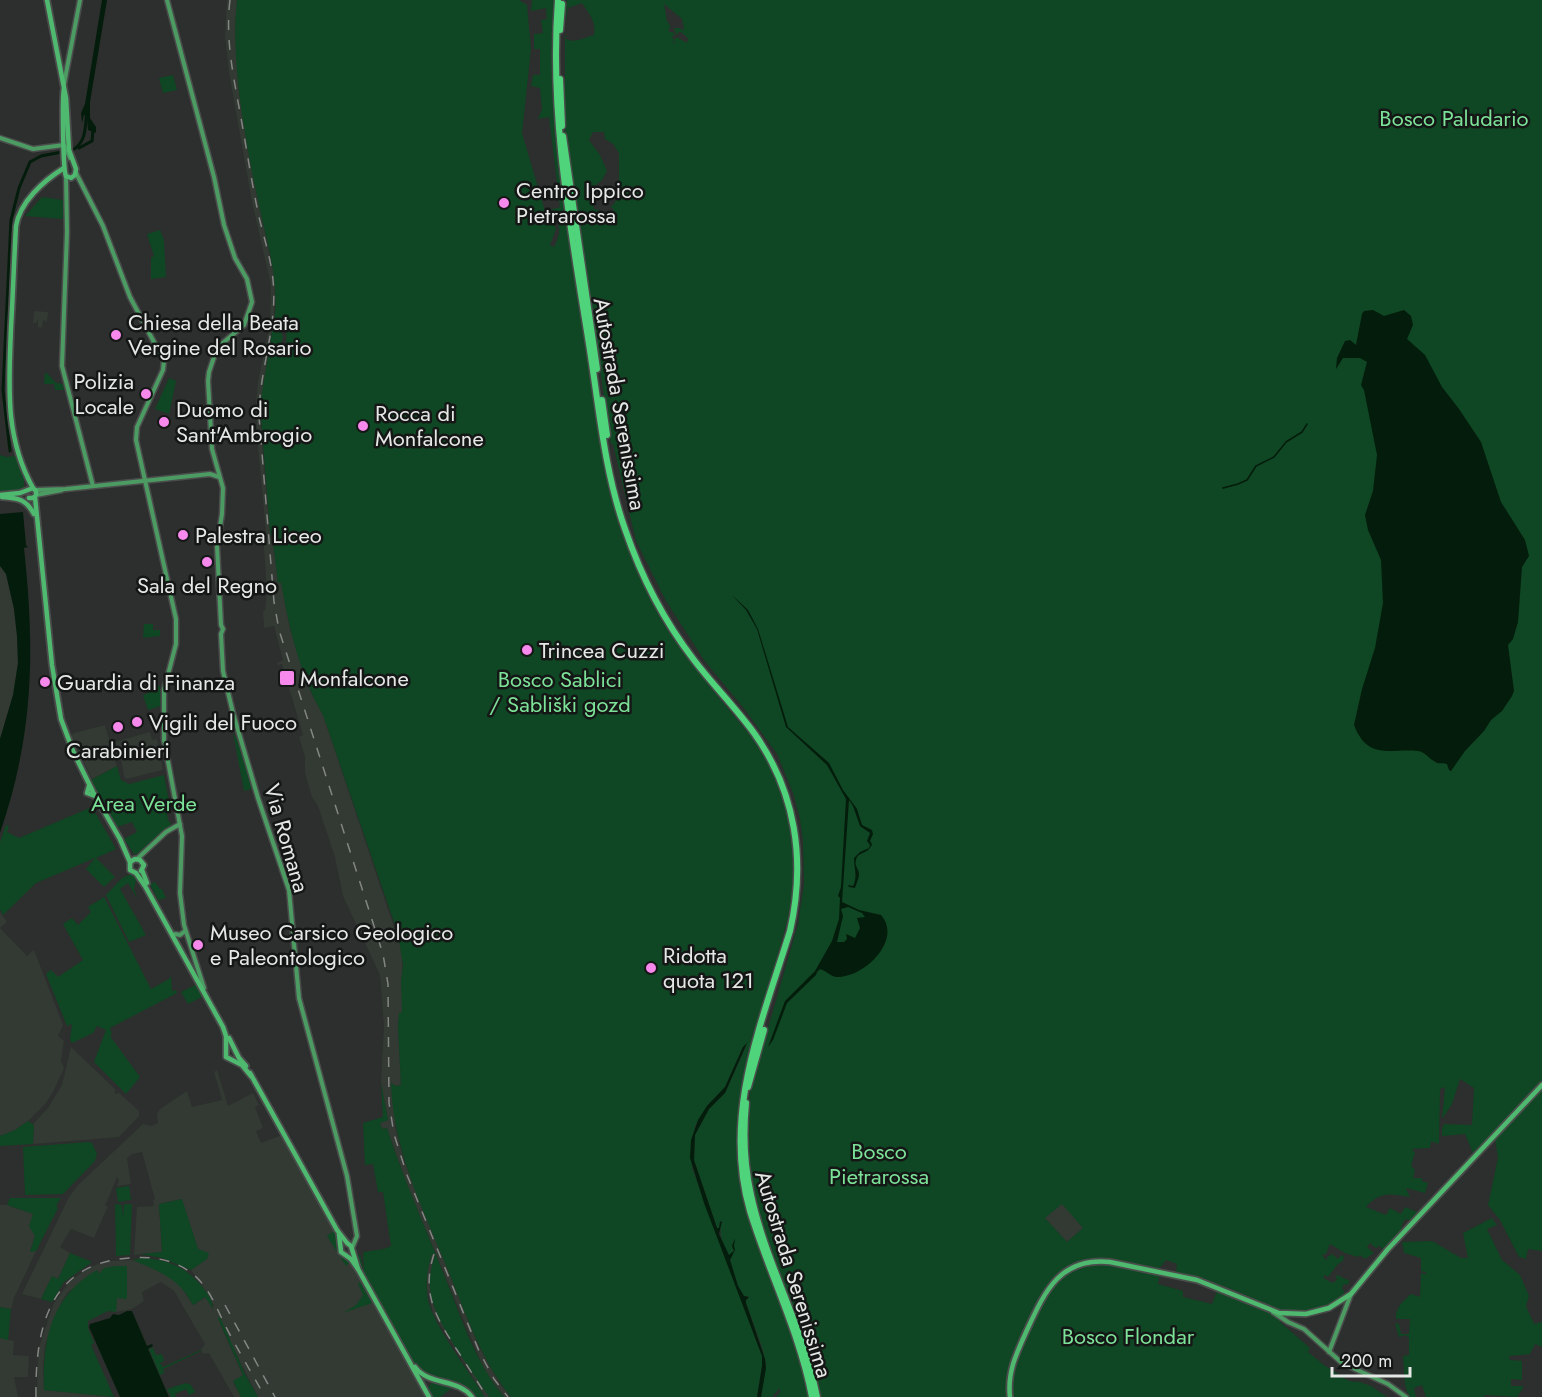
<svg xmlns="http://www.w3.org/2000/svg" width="1542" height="1397" viewBox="0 0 1542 1397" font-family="Jost,sans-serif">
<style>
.built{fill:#323a33}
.green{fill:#0f4623;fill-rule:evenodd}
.water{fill:#041c0b;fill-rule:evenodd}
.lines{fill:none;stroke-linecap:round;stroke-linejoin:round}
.stream{stroke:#041c0b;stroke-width:1.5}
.canal{stroke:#041c0b;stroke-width:3}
.secondary-casing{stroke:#4a4d4b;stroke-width:7}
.primary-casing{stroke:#4a4d4b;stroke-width:8}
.highway-casing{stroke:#4a4d4b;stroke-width:9}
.secondary{stroke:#4b9b62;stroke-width:4}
.primary{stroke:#4eb96f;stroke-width:4.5}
.highway{stroke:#4fd47b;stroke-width:6}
.rail{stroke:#848684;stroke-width:1.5;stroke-dasharray:10 10;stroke-linecap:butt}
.poi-dot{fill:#f788ec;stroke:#151716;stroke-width:2}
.labels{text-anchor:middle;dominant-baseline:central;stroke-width:5;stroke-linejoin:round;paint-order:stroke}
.park-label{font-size:22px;fill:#7ce298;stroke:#151716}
.poi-label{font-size:22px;fill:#e6e8e6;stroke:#151716;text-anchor:start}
.street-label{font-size:22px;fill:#e6e8e6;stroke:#151716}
</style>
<rect width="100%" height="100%" fill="#2c2f2d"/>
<g class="built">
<path d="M227,0H237L235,26L239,91L256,190L275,280L274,318L263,387L260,420L270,532L273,542L278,582H281L290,629L311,693L323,715L402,951V1012L398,1020V1026L401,1085L395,1086V1126L403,1158L479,1347L500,1384L511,1397H504L484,1369L408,1187L389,1134L387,1128L382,1129L380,1122L388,1120L381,1083L384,1026L380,975L343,896L335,857L318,806L312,797L305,773V757L299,737L303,735L282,664L277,665V663L283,660L274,626L264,628V625L263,612L265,610L267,592L263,533L266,532L257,435L256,403L258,382L270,324L271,285L252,202L229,72L225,36Z"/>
<path d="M34,311L48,312L47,322L43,320L42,328L38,327V319L36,323H33Z"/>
<path d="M0,566L6,574L14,609L17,636L18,663L13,695L0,739Z"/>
<path d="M105,725L117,766L92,779L71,736L74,733Z"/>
<path d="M150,732L152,740L157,739L163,770L126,779L124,776L121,759H119L114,742Z"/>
<path d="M0,912L7,922L0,928L27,956L34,950L63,1025L58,1036L64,1041L61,1061L64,1068L53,1092L45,1104L29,1120L15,1130L0,1136Z"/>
<path d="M71,1047L116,1090L114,1092L116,1094L119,1093L139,1111V1116L119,1137L33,1144L34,1123L48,1108L62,1085Z"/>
<path d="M217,1070L228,1106L253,1093L259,1105L255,1107L263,1128L256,1131L261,1143L282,1135L336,1232L339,1254L346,1258L353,1268L426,1397H258L218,1319L243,1376L233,1382L241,1397H234L209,1353L203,1354L201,1349L205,1344L174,1291L161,1282L142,1292L144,1301L132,1309L116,1312V1298H127V1267L115,1266L99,1275L98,1270L68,1292L62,1301L45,1345L43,1367L44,1390L115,1397H37L38,1350L54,1303L70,1281L89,1267L109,1261L133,1260L160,1271L178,1282L193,1305L206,1297L212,1308L214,1306L206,1292L191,1270L207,1259L198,1249L181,1199L159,1204L162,1252L134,1255L137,1207L154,1206L153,1200L155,1199L142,1152L132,1154L127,1158L131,1184L117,1186L119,1181L117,1177L105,1206H108L94,1238L71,1229L60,1247L70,1253L58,1279L52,1276L41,1299L22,1294L69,1197L78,1185L143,1124L152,1126L158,1123L157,1114L160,1109L187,1091L192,1107L222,1100L214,1072Z"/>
<path d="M1061,1202L1084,1227L1067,1242L1044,1217Z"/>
<path d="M0,1205H7L33,1214V1230L35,1236L30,1251H36L14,1298L11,1309L0,1307Z"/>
<path d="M432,1253L435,1255L430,1287L434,1306L441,1322L489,1397H485L433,1313L427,1289V1272Z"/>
<path d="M0,1338L14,1341L13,1355L29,1356L28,1377H14L18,1397H0Z"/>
</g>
<g class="green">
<path d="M237,0H519L527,5L531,49L522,133L545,211L554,224L556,229L550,245L554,247C562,232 561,223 550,210L560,207L549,117L538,119L542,109L540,88L531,86L533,75H540V49H534V34L543,33L541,20L547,19L546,8L531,11L532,0H555L552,86L558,162L615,504C629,549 647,602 675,641C691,663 708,684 725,705C743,727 764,749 775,775C784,796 789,819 793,841C800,887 785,930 772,974C753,1037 733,1098 739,1165L801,1362L809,1397H776L780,1392V1388L772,1397H761L766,1364L762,1347L746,1303V1300L749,1297L744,1296L738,1286L730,1260L733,1252L729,1255L727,1254C723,1241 718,1235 722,1221L720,1222L719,1228H717L694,1160L695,1135L709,1109L725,1093L747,1044L743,1047L725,1087L707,1106L695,1126L692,1168L762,1356V1366L757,1397H511C481,1360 466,1314 448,1270C423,1209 393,1150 391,1083L396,1086L401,1085L398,1026L399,1013L402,1012L401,981L403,965L398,934L323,715C300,675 289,628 281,582L278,583L273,542L270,532L260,405L273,326L280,330L283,336L280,350L284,351C288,338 289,325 274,322C280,281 267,244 259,205C246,144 230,61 237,0Z"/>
<path d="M567,0H1542V1083L1474,1155L1465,1134L1442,1136V1129L1444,1124L1472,1125L1474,1088L1460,1079L1452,1104L1442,1119L1445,1087L1440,1089L1439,1143L1437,1144L1435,1142H1431L1430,1148H1428L1412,1149L1415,1153L1411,1166L1415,1170L1413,1178H1422V1181L1428,1183L1425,1193L1406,1188L1410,1197C1391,1194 1380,1191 1366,1207L1386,1215L1390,1208L1401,1214L1405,1207L1420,1213L1414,1221L1405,1219L1402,1225L1401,1231L1384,1250L1379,1246L1376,1248L1370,1243L1367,1247L1374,1253L1365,1259L1360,1255L1358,1257L1345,1253L1330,1244L1326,1254L1322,1255L1327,1261V1257L1332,1254L1338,1259L1341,1255L1344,1256L1343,1261L1338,1264L1328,1277L1325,1275L1323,1278L1333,1283L1338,1279L1335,1278L1337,1276L1335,1274L1350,1281L1347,1285L1344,1284L1342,1288L1346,1295C1300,1325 1283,1312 1238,1292C1218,1283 1197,1278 1176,1272L1177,1264L1166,1260L1159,1269C1121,1262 1075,1246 1048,1285C1040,1297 1036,1311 1030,1323C1017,1348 1004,1368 1007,1397H821C809,1327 768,1261 753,1192C746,1157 746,1122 751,1087L798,924L804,884L803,841L800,819L793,793L777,754L746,711L704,660L666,601L636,541L613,444H611L565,129V33L566,39C575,44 585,37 594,35C596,20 589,14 582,3L568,8L566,21ZM664,4L682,19L684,29L682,30L680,28H674L676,35L679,32L683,33V35H685L688,39L687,43L677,37L674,40L675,43H673L674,39L671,36H675L673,32H669V28L671,27L667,21ZM593,132H604L605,139L613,144L619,153V193L614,204L610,207L613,208V211L606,212L594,209L589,191L602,180L607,171L600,155L589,140ZM1062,1204L1083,1228L1067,1242L1045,1218Z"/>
<path d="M173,75L177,90L163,93L159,78Z"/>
<path d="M42,197L63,200V219L25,216Z"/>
<path d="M160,230L164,240L166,277L151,279V258L154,256L147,234Z"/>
<path d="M45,373H47L56,383L63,384L64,390H55L54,384H44Z"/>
<path d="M169,378L176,381L169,414L155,409Z"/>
<path d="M0,455L7,457L15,456L24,478V489L13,492H0Z"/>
<path d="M144,624H153V630H160V636L143,638Z"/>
<path d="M160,686L161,706L148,710L143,695C150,694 151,687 160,686Z"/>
<path d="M233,733L238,741L252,789L244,791Z"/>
<path d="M117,766L121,780L129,784L164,775L171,812L167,814L168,820L172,825L137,854H134L124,839L137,832L132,822L117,827L91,780Z"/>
<path d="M92,807L116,849L96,858L115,877L104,887L86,869L95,858L36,883L3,915L0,909V842L6,825L9,826L7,832L19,838Z"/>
<path d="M131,874L137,877L134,888L137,898L128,883L120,889L146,935L129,942L106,895L122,878Z"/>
<path d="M155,882L160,889H162L166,898L158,900L150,884Z"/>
<path d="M104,897L151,989L169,979L171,976L172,991L176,990L177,993L110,1028L112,1034L110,1036L140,1077L126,1094L94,1062L106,1030L97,1026L93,1033L72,1043L70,1040L72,1024L67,1026L46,974L51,970L58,977L83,960L63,924L72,918L78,925L91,912L88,907Z"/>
<path d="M197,984L204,996L188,1004L181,992Z"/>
<path d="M381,1083L388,1120L380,1123L382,1129L387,1128L389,1134C404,1180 424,1224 442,1270C460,1313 474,1361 504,1397H489C470,1367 432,1321 430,1287C429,1276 432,1265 435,1255L432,1254C427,1269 425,1284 428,1300C434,1326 470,1373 485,1397H473L470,1392L426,1375L415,1365L359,1267L356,1258L360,1254L364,1273L363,1252L384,1249L391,1246L383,1192H378L373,1164L365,1165L363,1123L383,1117Z"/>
<path d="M1542,1088V1251L1528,1249L1526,1259L1519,1257L1500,1220L1488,1205L1498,1158L1495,1138Z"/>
<path d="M28,1121L34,1125L33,1144L0,1146V1136L15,1130Z"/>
<path d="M88,1142L92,1143L97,1154L95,1161L63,1194L25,1195L23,1147Z"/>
<path d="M129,1186L131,1200L118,1202L116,1188Z"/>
<path d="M10,1198H61L56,1206L58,1208L36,1251L30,1252L35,1236L29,1226L33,1214L7,1205Z"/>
<path d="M182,1199L198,1249L209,1253L207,1259L191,1270L162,1258L140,1254L162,1252L159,1204Z"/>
<path d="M115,1204L122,1205L123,1218L124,1204H132L130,1255L116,1256Z"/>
<path d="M1492,1218L1497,1225L1487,1229L1502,1260L1520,1275L1529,1296L1526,1306L1534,1324L1542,1322V1347L1535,1344L1530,1354L1509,1356L1510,1360L1522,1361V1380L1511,1379V1386H1523V1388L1517,1397L1485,1395L1484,1397H1426L1422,1385L1414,1388L1416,1397H1409L1405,1385L1403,1356L1409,1355V1338L1406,1335L1399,1337L1395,1323L1399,1324L1401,1334H1409L1410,1319H1396C1395,1308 1403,1301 1411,1294L1420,1297L1421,1273L1426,1274V1272L1421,1271V1258L1404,1253L1402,1242L1432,1241L1461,1258H1468L1463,1233Z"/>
<path d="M335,1230L339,1244V1252L350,1262L346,1266L327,1236Z"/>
<path d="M70,1253L92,1262L64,1282L52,1302L41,1299L52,1276L58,1279Z"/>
<path d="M141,1258C168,1259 187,1267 203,1288C208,1294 213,1302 213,1309L205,1297L193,1305C179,1278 160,1272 133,1260Z"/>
<path d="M1116,1264L1160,1273L1158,1284L1183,1291V1297L1212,1304L1217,1291H1220L1256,1306L1280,1319V1322L1310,1348L1308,1352L1324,1365L1349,1381L1360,1382L1371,1386L1387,1397H1012L1014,1367L1049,1290C1072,1264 1084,1265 1116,1264Z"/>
<path d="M115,1266H127V1299L117,1298L116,1312L108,1311L88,1321V1328L94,1343L91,1345L114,1397L44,1390C42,1341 51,1296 97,1270L99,1274L104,1268Z"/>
<path d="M360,1282L372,1303L343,1313L356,1305L363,1295L358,1284Z"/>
<path d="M0,1307L11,1309L8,1340L0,1338Z"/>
<path d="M220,1317L245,1374L258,1397H241L233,1381L243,1375L218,1318Z"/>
<path d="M153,1348L156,1355L162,1354L164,1361L160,1363L163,1367L201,1350V1351L163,1369L164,1373L160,1375L149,1349Z"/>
<path d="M186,1383L191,1385L195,1392L189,1395L186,1389L175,1394L176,1397H171L167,1389Z"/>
<path d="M432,1383H436L451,1387L452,1388L440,1397H432L427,1388Z"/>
</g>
<g class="water">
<path d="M102,0H107L90,102V118L96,127V133L88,130L87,116L84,115L82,123L81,113L85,104Z"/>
<path d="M1373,310L1384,316L1404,310L1411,316L1413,325L1407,339L1425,355L1442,387L1459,409L1481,442L1501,502L1525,540L1529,556L1522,567L1518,622L1513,639L1508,645L1514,691L1512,696L1502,711L1491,720L1484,731L1465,751L1451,771L1449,770L1447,764C1442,762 1439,765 1434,761C1428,758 1425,752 1418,751C1390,748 1368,761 1354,725L1362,689L1375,648L1383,603L1381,560L1368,530L1365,515L1373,491L1377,455L1364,390L1361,385L1367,362L1360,358H1343L1336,369L1337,358L1345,341L1350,340L1356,345L1362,314L1364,311Z"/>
<path d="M23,512L26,545L28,547L24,548C35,650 34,734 0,833V739L13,695L18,663L17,636L14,609L6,574L0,566V514Z"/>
<path d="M732,595L748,610L758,629L788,727L829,763L843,790L857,809L862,825L872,830L873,834L870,841L872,844C868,855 858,851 856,860C854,866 859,869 859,874C859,879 856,884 855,888L849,887L848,885L853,886C858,876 854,869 854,858L860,852L869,848L870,845L867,841L870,833L860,826L853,806L849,800L842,902L859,910L881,915C903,940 864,978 837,977C831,977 827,971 820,969L817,972L816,975L787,1003L773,1040L768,1047L785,1001L815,971L832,941L839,919L840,898L838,896L841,887L846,799L827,765L786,727L757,629L746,610ZM848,907L862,913L865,917L857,918L860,928L855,938L846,934L847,939L844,942H837L843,916L841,909Z"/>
<path d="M747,1043L725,1093L709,1109L695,1135L694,1160L717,1228H719L720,1222L722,1221L719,1234L729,1255L734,1251L732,1246L735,1238L734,1246L735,1250L730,1260L738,1286L744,1296L749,1297L746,1300V1303L765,1359L766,1368L761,1397H757L762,1366V1356L704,1203L690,1158L691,1140L698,1120L707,1106L725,1087L743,1047Z"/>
<path d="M127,1311H132L147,1346L152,1344L153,1346L148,1349L169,1397H120L89,1327L90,1324L110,1318L113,1314L119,1315Z"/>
</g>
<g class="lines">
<path class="stream" d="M1223,488L1238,484L1247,480L1256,466L1274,457L1286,442L1302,432L1307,424"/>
<g class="canal">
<path d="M79,148L92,141L93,130"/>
<path d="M73,150C87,141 85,126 87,111"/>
<path d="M10,451L3,390L11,220L19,188L30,162L41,156L62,152"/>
</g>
<g class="secondary-casing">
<g id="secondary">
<path d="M167,0L214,177L224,225L235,258L247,279L252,302L244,325L217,348L209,372L208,381L212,449L223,488L222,514L217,546L221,625L223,629L221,634L223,671L233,713L258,798L289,890L299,998L347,1176L357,1236L352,1248"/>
<path d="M64,84L80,0"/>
<path d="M0,138L33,149L64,145L70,158"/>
<path d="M76,173L103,226L130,297L164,361L163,370L137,427L136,440L176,619V644L164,690V740L182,836L180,893L184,925L204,988"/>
<path d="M66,176L67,232L62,366L93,486"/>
<path d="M35,490L66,489L210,474L219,477"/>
<path d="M36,495L62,490"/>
<path d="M137,859L166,832L180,824"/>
<path d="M175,934L180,935L185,931"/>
<path d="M1273,1312L1288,1322L1304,1329L1342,1363L1388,1384L1406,1397"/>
<path d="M1329,1352L1351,1294"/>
</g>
</g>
<g class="primary-casing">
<g id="primary">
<path d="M47,0L66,98L69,150L76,169L75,175L71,178L66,176C63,171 62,98 64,88"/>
<path d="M33,488C4,436 9,384 11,327C13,294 14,260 16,226C20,202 43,181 64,168"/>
<path d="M0,495L20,493L33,488L36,491V495L33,498H29"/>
<path d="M2,497C18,498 26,499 34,514"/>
<path d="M35,497L52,665L61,719L73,751L93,792L120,839L130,862V870L136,873L145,886L223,1027L226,1036V1057L242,1065L251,1076"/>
<path d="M89,786L87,793L95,796"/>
<path d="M130,862L135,859L140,860L144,865L141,871"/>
<path d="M142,870L147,883"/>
<path d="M229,1038L239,1058L246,1066"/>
<path d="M250,1073L337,1230L347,1243L351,1246L358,1269"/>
<path d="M339,1234L341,1252L351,1259L358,1269L429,1397"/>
<path d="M415,1367C429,1386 458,1378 472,1397"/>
<path d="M1010,1397C1007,1372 1017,1352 1027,1330C1045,1291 1060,1257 1110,1262L1197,1280L1279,1313L1306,1314L1329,1308L1351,1294L1388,1249L1542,1085"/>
</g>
</g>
<g class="highway-casing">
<g id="highway">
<path d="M558,0C549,116 571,230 589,344C599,406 604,470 625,529C641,576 664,621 694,660C713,685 735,707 754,733C796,792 806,861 790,931C762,1022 722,1114 750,1211C769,1273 800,1333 812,1397"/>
<path d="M560,30L562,4"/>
<path d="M560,79L562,126"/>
<path d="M563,136L597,369"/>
<path d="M602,400L607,435"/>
<path d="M748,1087L764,1030"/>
<path d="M746,1103C743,1134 744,1164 751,1195C766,1264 803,1327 817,1397"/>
</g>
</g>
<use href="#secondary" class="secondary"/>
<use href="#primary" class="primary"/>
<use href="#highway" class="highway"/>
<g class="rail">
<path d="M230,0C225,40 234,79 241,118C247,151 252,185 259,217C264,238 271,259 273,280C278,327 259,370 259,416L274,602L279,630L383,954L388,984L389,1103L394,1134L407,1175L479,1351L494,1379L508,1397"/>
<path d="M434,1254C421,1294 436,1317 457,1350C467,1365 477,1381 487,1397"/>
<path d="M225,1305L275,1397"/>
<path d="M36,1397C35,1328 49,1263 130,1258C154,1256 176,1260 194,1275C210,1289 216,1307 225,1325C237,1349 252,1373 265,1397"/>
</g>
</g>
<g class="poi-dot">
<circle cx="504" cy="203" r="6"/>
<circle cx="116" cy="335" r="6"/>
<circle cx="146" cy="394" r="6"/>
<circle cx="164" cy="422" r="6"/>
<circle cx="363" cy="426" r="6"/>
<circle cx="183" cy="535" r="6"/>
<circle cx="207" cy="562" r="6"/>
<circle cx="527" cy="650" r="6"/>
<rect x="279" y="670" width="16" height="16" rx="3"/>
<circle cx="45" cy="682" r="6"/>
<circle cx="137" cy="722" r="6"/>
<circle cx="118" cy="727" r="6"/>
<circle cx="198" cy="945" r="6"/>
<circle cx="651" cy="968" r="6"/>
</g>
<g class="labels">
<g class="park-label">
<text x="1454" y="118">Bosco Paludario</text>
<text x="560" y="679">Bosco Sablici<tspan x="560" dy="25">/ Sabliški gozd</tspan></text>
<text x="144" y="803">Area Verde</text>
<text x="879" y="1151">Bosco<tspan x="879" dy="25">Pietrarossa</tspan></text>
<text x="1128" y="1336">Bosco Flondar</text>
</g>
<g class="poi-label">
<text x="516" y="190">Centro Ippico<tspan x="516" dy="25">Pietrarossa</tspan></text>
<text x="128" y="322">Chiesa della Beata<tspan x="128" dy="25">Vergine del Rosario</tspan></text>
<text x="134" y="381" text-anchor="end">Polizia<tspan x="134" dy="25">Locale</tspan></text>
<text x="176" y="409">Duomo di<tspan x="176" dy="25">Sant'Ambrogio</tspan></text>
<text x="375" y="413">Rocca di<tspan x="375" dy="25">Monfalcone</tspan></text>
<text x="195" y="535">Palestra Liceo</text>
<text x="207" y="585" text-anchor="middle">Sala del Regno</text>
<text x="539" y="650">Trincea Cuzzi</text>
<text x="300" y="678">Monfalcone</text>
<text x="57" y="682">Guardia di Finanza</text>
<text x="149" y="722">Vigili del Fuoco</text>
<text x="118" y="750" text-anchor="middle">Carabinieri</text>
<text x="210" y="932">Museo Carsico Geologico<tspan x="210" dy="25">e Paleontologico</tspan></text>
<text x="663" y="955">Ridotta<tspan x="663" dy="25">quota 121</tspan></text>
</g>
<g class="street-label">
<text transform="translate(620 404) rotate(80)">Autostrada Serenissima</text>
<text transform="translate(287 838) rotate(74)">Via Romana</text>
<text transform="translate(794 1274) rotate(73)">Autostrada Serenissima</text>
</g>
</g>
<path d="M1332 1367v9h78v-9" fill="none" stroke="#e6e8e6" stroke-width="3"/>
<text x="1341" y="1367" font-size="18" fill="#e6e8e6" stroke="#151716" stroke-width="4.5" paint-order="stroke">200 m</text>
</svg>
